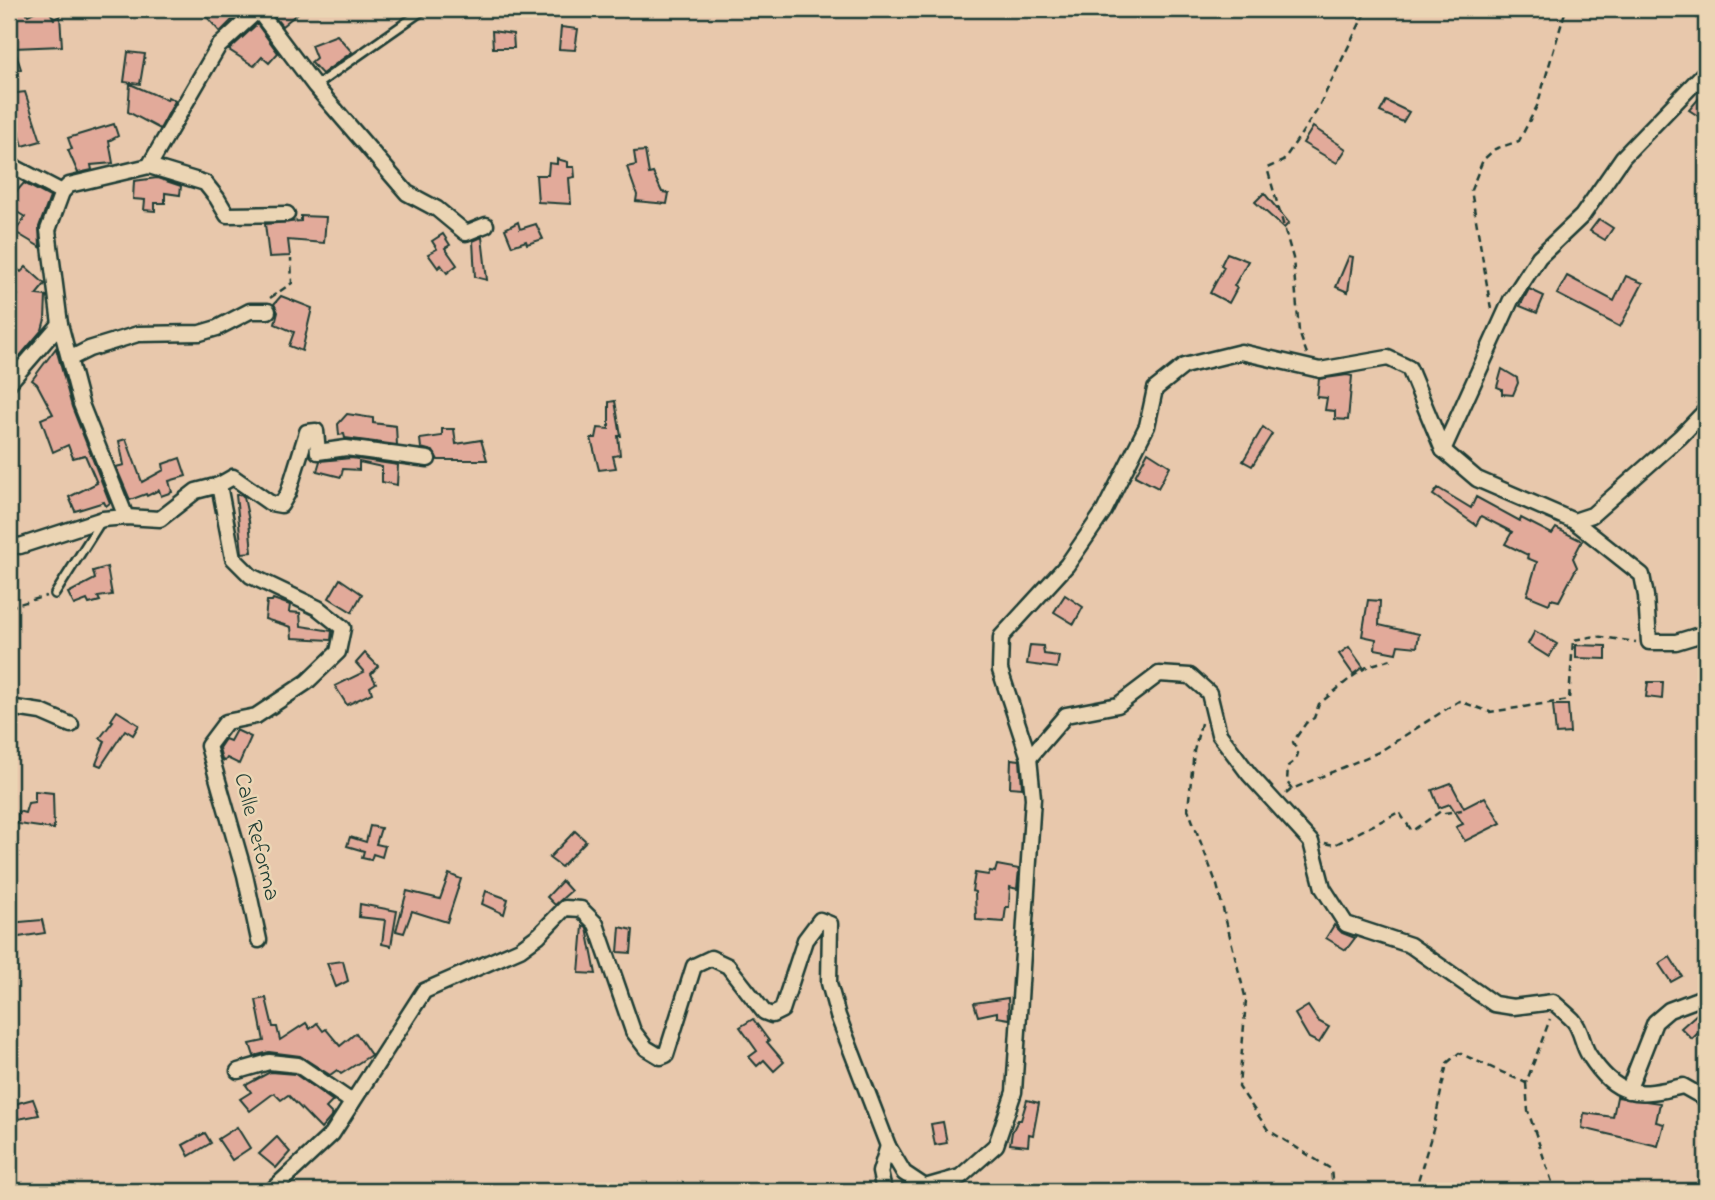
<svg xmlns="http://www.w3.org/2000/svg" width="1715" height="1200" viewBox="0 0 1715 1200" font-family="'Indie Flower',sans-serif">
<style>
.building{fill:#e2aa9a;stroke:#1f3d34;stroke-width:2}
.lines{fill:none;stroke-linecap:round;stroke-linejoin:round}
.lane-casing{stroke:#1f3d34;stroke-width:12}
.street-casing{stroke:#1f3d34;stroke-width:19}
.path{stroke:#1f3d34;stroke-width:2.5;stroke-dasharray:7 5;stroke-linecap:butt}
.lane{stroke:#ebd5b4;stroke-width:7}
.street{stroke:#ebd5b4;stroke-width:14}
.labels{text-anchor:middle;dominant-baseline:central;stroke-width:5;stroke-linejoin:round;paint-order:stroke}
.street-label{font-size:23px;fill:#1f3d34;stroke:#ebd5b4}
</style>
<rect width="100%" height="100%" fill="#e8c8ac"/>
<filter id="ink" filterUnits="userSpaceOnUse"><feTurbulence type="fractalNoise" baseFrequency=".0143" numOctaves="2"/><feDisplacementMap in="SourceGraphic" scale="14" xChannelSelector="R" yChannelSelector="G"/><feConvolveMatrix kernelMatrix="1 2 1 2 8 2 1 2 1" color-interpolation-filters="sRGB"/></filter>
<g filter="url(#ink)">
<g class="building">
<path d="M9,9H24L28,15L40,9H48L54,19L60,16L62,46L14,48L21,69L9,72Z"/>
<path d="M200,9H243L220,32Z"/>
<path d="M273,9H303L282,26L270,11Z"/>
<path d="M257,24L278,53L269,63L262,57L254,66L229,50Z"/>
<path d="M561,27L578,29L575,50L559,49Z"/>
<path d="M492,31L513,34L514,48H493Z"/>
<path d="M337,35L352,52L322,74L311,62L316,58L311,45Z"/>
<path d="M128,52L145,54L140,84L124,82Z"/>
<path d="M130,84L167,100L168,97L175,101L160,129L128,112Z"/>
<path d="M1706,90V121L1689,110Z"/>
<path d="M25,92L41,141L23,146L18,129L9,131V94Z"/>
<path d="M1386,101L1409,112L1403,122L1380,112Z"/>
<path d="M114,124L118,136L109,141L113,163L91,165L92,170L78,173L68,150L72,149L68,138Z"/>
<path d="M1313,127L1346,149L1337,163L1303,143Z"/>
<path d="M645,151L649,174L653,173L662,192L669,193L667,204L636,201L637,195L627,167L636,165L634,152Z"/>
<path d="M557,159L568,162V167H574L575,177L569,178L571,204L538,202L536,175H548L549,163L557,164Z"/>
<path d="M157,178L181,186L180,195L165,193V203H155V211L144,210L145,200L133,199L134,181Z"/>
<path d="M24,183L50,197L39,227L40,247L15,232L25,217L9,207V186L17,191Z"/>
<path d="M1264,193L1289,223L1284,228L1255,202Z"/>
<path d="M301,216L326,217L324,243L288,240L290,256L269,257L265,224L301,221Z"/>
<path d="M1599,219L1613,228L1605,240L1590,231Z"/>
<path d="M518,222L520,229L536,224L543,239L527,244L526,241L512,246L505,229Z"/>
<path d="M443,234L450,245L445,248L457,265L447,273L441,265L438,268L428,254L437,249L432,241Z"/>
<path d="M482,237L487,280L475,277L473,241Z"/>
<path d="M1227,253L1248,261L1234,286L1237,288L1229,303L1210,293L1224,267L1221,265Z"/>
<path d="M1349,256L1353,257L1348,292L1336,287Z"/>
<path d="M9,262L21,272L26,267L45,284L36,295L46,296L45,319L42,330L9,369V306L18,295L9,287Z"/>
<path d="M1567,276L1614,301L1626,276L1643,283L1620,327L1557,294Z"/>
<path d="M1529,289L1544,296L1537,313L1520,306Z"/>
<path d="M281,296L312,308L302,351L289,346L294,332L275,324L278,312L274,304Z"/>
<path d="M56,348L72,407L110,503L106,506L104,502L75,511L69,497L97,483L85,455L73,458L68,445L53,452L41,419L53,414L37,384L32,380Z"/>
<path d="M1502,369L1517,378L1518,383L1513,395L1502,394V389L1497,387Z"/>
<path d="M1347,375L1352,376L1348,420L1335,419V411L1325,410L1327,398L1317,397L1319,379Z"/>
<path d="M615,401L621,436H618L620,455L613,456L616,468L599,470L591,438H596L598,428L609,429V402Z"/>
<path d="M347,414L373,418V423L396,426L397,445L345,438L344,434L339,435L338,424Z"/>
<path d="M1263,427L1272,434L1252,466L1243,461Z"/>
<path d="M442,429H454L456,444L481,440L487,460H438L433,451L421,448L420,439L442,436Z"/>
<path d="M126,439L142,482L164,470L163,464L180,458L186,476L169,481L172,492L161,496L159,490L147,496L146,494L130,500L116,467L124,465L119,441Z"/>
<path d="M1148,452L1170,466L1158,488L1135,476Z"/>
<path d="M351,458L398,465L397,485L382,482V467L359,462V470L343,469L341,477L317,471L320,461Z"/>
<path d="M1438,488L1471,508L1476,497L1520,521L1521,518L1552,534L1556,528L1582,541L1573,558L1577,567L1559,601L1551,599L1549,604L1527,595L1537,562L1527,558L1528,555L1505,544L1512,532L1481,516L1476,525L1433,495Z"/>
<path d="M241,494L244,497L249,521L252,552L242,553L236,495Z"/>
<path d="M107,567L112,595L98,597L100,601L89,604L87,600L74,605L68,593L95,579L93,571Z"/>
<path d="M340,579L362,594L352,612L329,598Z"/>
<path d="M1065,595L1083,607L1074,624L1054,612Z"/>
<path d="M273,599L290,605L289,612L300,613L301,626L332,631L331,640L292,638L291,627L265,619L267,601H272Z"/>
<path d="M1368,600L1380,601L1379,625L1419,634L1417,647L1398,645L1396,653L1375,649L1376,639L1362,636Z"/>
<path d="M1535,631L1557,644L1549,657L1528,644Z"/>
<path d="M1030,645L1043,646L1044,654L1059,656L1057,668L1027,664Z"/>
<path d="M1576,645L1606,646V659L1576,658Z"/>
<path d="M1349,647L1363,667L1353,674L1339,654Z"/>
<path d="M365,653L378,666L371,674L376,683L370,687L372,693L347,705L335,686L364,672L356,663Z"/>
<path d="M1648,682H1663L1662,699L1646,697Z"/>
<path d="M1553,705H1568L1570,733L1556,734Z"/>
<path d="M117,711L139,725L133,735L125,730L101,766L96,764L105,741L100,738L113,721L111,720Z"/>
<path d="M236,730L251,737L239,764L227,758L225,761L222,760L219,748L225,739L230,741Z"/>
<path d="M1011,759L1020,760L1022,788L1010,787Z"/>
<path d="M1451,783L1464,808L1485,797L1501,823L1465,841L1456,827L1463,824L1450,804L1439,808L1432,790Z"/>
<path d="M35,791L53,793L54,829L18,824V811L25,813L28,803L35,802Z"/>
<path d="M370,826L381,828L376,844L385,846L382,857L373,854L371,860L362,858L364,851L347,846L350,837L366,842Z"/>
<path d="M575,831L586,841L561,867L549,858Z"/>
<path d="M997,865L1019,869L1017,889L1010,887L1009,907H1006L1004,922L976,920L975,892L972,891L975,873L988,875L990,871L995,872Z"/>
<path d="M449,874L461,879L447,922L412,911L404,933L396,931L407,891L440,899Z"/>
<path d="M562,881L571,891L555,905L547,897Z"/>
<path d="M486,891L508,899L504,914L482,904Z"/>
<path d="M360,904L397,911L391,946L382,944L385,920L359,917Z"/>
<path d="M42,920L45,933L12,938L9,923Z"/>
<path d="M1334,925L1342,933L1355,938L1346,950L1326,938Z"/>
<path d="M583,926L587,928L596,974L579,973Z"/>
<path d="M620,927L633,930L631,953L618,952Z"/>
<path d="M1670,957L1682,976L1671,982L1659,964Z"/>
<path d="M343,961L348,981L336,987L327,963Z"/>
<path d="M266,998L273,1027H277L280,1040L306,1023L310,1029L317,1023L323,1031L326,1029L340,1046L356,1033L371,1055L341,1074L337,1070L330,1075L300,1056L269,1052L254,1056L250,1044L264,1041L256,1000Z"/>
<path d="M1008,998L1009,1019L997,1017V1012L978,1016L974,1003Z"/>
<path d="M1308,1006L1318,1021L1329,1027L1319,1043L1309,1038L1295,1014Z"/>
<path d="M1698,1013L1706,1022V1025L1692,1039L1681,1028Z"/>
<path d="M753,1019L769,1041L767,1042L784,1062L774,1071L764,1060L757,1066L749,1057L757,1051L740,1027Z"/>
<path d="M270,1072L295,1074L333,1101L326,1108L333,1115L321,1129L288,1095L281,1100L274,1093L250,1111L240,1099L251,1092L246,1085Z"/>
<path d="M1617,1097L1660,1103L1656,1122L1664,1124L1658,1146L1582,1128L1584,1113L1613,1117Z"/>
<path d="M33,1099L39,1115L18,1119L15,1106L18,1103Z"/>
<path d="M1027,1100L1039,1103L1033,1135L1029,1134L1028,1146L1010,1144L1012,1132L1018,1120H1021Z"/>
<path d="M943,1122L947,1143L935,1145L931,1124Z"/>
<path d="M237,1127L250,1148L232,1160L218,1139Z"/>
<path d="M205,1133L211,1143L189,1156L183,1145Z"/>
<path d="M277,1137L290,1152L276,1168L259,1154Z"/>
</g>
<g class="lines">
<g class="lane-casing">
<g id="lane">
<path d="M315,86L425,9"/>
<path d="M55,594L100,523"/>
</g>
</g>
<g class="street-casing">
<g id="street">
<path d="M257,9L315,86L407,193L437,209L466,233L486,225"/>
<path d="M149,166L205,183L217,198L227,215L287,214"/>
<path d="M9,168L12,166L62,192"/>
<path d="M69,359L89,349L138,334L200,333L217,328L250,311H268"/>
<path d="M9,383L60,324"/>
<path d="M1443,450L1511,300L1539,257L1582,216L1623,157L1706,71"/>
<path d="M219,485L233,477L270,503L281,505L288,493L307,432L316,431L318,452L346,448L428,459"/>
<path d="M126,517L81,404L60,324L48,230L62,192L69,185L149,166L218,47L258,10"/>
<path d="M1574,521L1642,575L1646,596L1649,642H1676L1706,633"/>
<path d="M9,544L20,546L103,519L126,517L160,519L196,491L219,485L233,558L251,576L318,608L343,628L338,652L307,682L256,716L226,722L208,746L245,875L259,940"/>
<path d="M9,707L41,712L71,725"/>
<path d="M1029,758L1066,715L1118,705L1159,674L1190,676L1209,693L1219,734L1249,774L1311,842L1323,888L1346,924L1410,945L1494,1004L1513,1007L1553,1002C1560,1008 1567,1014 1573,1020C1582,1030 1582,1045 1589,1055C1617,1098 1637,1097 1683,1086L1706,1099"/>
<path d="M238,1071L269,1062L298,1065L352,1102"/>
<path d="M1628,1091L1655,1022L1669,1010L1706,996"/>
<path d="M271,1191L332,1134L424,991L520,949L539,935L565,908L581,909L596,924L633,1031L646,1048L661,1057L666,1055L694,966L711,958L728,966L764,1012L772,1015L782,1010L805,940L820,920L830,924L829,983L838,1016L888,1146L904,1173L925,1187L960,1177L996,1145L1014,1092L1033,798L1029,758L1000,670L1001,637L1067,565L1104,511L1147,426L1155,389L1184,366L1241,352L1320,370L1388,358L1409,368L1443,450L1477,479L1574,521L1592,515L1680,437L1706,410"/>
<path d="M884,1191L880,1172L888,1146"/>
</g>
</g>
<g class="path">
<path d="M270,298L292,283L291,259"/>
<path d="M1491,309L1471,190L1483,160L1495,149L1519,141L1537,106L1566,9"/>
<path d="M1307,354L1299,332L1293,258L1267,168L1283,161L1316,112L1367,9"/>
<path d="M9,607L46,596"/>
<path d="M1201,723L1194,751L1188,809L1217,885L1246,1000L1239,1087L1268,1130L1331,1169L1333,1191"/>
<path d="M1292,789L1287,782L1288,766L1296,760L1298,753L1293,742L1306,723L1314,718L1319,704L1352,677L1368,666L1395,658"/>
<path d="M1286,794L1292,789L1379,752L1459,701L1490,712L1569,700L1573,640L1596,636L1636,642"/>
<path d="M1325,843L1334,845L1399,812L1412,831L1441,811L1445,813L1462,810"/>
<path d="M1526,1083L1528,1111L1555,1191"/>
<path d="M1415,1191L1433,1130L1447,1063L1459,1053L1526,1083L1550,1019"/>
</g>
<use href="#lane" class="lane"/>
<use href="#street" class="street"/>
</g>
</g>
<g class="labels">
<g class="street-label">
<text transform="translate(256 837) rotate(76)">Calle Reforma</text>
</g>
</g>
<rect width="1715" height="1200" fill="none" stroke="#ebd5b4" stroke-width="35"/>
<rect x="18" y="18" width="1680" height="1165" fill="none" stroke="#1f3d34" stroke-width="2.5" filter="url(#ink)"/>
</svg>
